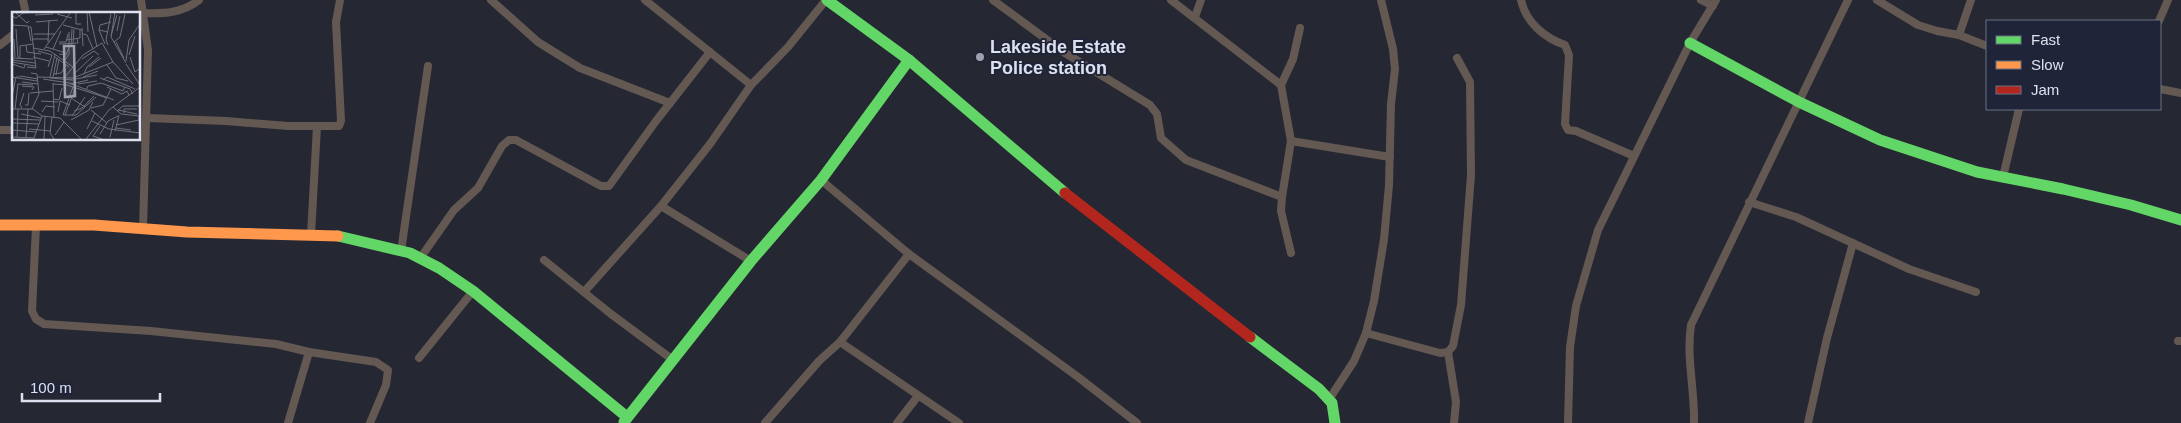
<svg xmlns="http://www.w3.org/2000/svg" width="2181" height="423" viewBox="0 0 2181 423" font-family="Helvetica,sans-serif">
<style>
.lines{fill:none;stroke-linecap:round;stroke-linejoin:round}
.street{stroke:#645852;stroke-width:8}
.fast{stroke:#63d668;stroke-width:11}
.slow{stroke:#ff974d;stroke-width:11}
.jam{stroke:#b3261e;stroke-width:11}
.poi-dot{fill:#9da0ad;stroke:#1f2438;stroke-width:2}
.labels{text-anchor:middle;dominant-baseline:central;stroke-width:4;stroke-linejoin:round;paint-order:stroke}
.poi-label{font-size:18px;font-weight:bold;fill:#dde1ef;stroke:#1f2438;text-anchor:start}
.inset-road{fill:none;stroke:#6f727e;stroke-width:1}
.view{fill:#9da0ad;fill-opacity:0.15;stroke:#9da0ad;stroke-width:2.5}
.inset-edge{fill:none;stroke:#dde1ef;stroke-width:2.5}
</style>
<rect width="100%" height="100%" fill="#252832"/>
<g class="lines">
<g class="street">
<path d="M23,0L26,14"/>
<path d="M141,0L148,50L143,229"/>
<path d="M491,0L538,42L580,68L670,103"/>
<path d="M645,0L751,85"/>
<path d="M993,0L1065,53L1150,105L1157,114L1161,138L1186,160L1282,197"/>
<path d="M1171,0L1281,85"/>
<path d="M1521,0C1526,23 1545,38 1565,45L1569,55L1565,124L1568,130L1576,131L1634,156"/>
<path d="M1701,0L1713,6"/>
<path d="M1877,0L1918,25L1937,31L1959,35L1987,46"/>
<path d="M143,13C164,14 182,13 199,0"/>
<path d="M1195,17L1201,0"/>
<path d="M2159,21L2168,0"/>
<path d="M1959,35L1971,0"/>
<path d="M0,45L14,34"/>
<path d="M2160,89L2181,93"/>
<path d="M147,118L226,121L288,126H339L341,121L336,22L340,0"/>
<path d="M0,130H14"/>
<path d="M1291,141L1390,157"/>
<path d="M2003,177L2019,109"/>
<path d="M821,180L909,254L1078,377L1137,423"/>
<path d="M1749,202L1796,217L1909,269L1976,292"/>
<path d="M661,206L751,261"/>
<path d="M36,226L32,311L36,319L44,324L151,331L276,344L309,352L376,362L388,370L386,385L370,423"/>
<path d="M311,235L317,126"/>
<path d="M401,251L428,66"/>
<path d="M1291,253L1281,211L1282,197L1291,141L1281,85L1293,59L1300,28"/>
<path d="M421,257L454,210L478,188L502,146L509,140H516L601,186H609L656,121L710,52"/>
<path d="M544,260L611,314L673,360"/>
<path d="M584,292L661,206L710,144L751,85L788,47L826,0"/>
<path d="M1366,333L1440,353L1448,352L1453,346L1461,305L1471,175L1470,82L1457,58"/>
<path d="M2178,341H2181"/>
<path d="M840,342L959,423"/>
<path d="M1448,352L1456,402L1454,423"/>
<path d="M419,358L473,291"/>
<path d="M1330,398L1354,361L1366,333L1374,301L1384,239L1389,185L1391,104L1395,69L1393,49L1381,0"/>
<path d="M288,423L309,352"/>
<path d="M765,423L819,361L840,342L909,254"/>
<path d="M897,423L918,396"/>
<path d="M1568,423L1570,347L1576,306L1598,230L1690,43L1716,0"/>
<path d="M1694,423C1695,390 1686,358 1691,325L1848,0"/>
<path d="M1808,423L1827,338L1853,243"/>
</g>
<g class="fast">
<path d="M827,0L909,60L1065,193"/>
<path d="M1690,43L1799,102L1880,140L1977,172L2063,189L2131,205L2181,220"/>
<path d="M338,236L410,253L439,268L473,291L627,417"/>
<path d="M1250,337L1319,389L1332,403L1335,423"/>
<path d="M624,422L751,261L821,180L909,60"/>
</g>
<path class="slow" d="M0,225H94L187,232L338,236"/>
<path class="jam" d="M1065,193L1250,337"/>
</g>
<circle class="poi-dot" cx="980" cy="57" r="5"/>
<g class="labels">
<g class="poi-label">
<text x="990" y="47">Lakeside Estate<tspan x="990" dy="21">Police station</tspan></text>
</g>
</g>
<g transform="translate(12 12)">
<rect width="128" height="128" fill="#252832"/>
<path class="inset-road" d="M3,0L15,11L17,9M64,0V12H69M75,0L76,20M77,0L85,35M103,0L99,25L114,51M45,2L60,6M23,3L41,2M0,4L4,6L11,1L26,0M24,10L46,8M0,13L16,14L19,29M51,13L70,18M70,16L71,34M4,17L6,46M60,17L59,34H62M87,18L93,32M105,19L108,4M96,20L87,18L88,13L99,10M22,22H43M71,22L75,23L81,37M99,24L105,3M2,27L3,45M21,27H37M54,28L68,26V18M36,30L37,8M47,30H54L56,22M102,30L108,25L113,2M104,30L112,46M47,32L66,31L65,27M61,32L62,17M14,33L15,40L29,42M96,33L94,28L99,2M34,35L54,41M21,36L38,39L61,55M32,37L58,1M41,37L49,19M26,39L40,43L36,55M47,42L54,43L57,35M117,43L123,24M21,45L37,49M43,45L57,55M118,45L123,60L128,56M0,46L21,47M8,46V34L21,32M70,47L82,39L87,43M0,48L23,51M53,48L57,42V20M114,49L117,28L128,12M0,50L23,54M0,52L12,56L13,53M114,52L128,73M95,53L104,66L116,69M15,55L24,56L19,15H16M77,55L89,46M19,61L25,62L27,82L20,97M41,62L49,61L54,53M62,62L81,44M72,62L75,55L87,45M44,63L47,47M8,64L26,67M0,65L25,69M25,65L61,66L101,50M38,65L43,42M41,65L45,46M53,65L71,43L90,31L101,50L121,72M71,65L86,59M38,66L61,68M88,66L118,77L121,82M31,67L57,71L102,88M64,67L85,63M91,68L95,65L123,77M10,70L26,72M41,71L42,105M41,72L55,73L95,86M59,72L76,68M66,72L85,69M10,74L22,75L20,78M95,75L110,82L115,79L117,83M74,78L76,74L89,71L111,79L113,75M18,81L41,79M0,85L4,65H8M59,86L73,95M41,87L47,88L50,76M29,89L46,90M13,93H16L17,81M101,95L109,102L128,104M10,96L8,93L12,81M79,96L91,93L99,77M0,97H21L30,104L48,106L69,127M3,97L6,72L21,73M79,98L95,111M106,98L125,102M62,99L70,96L82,84M105,99L111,94H128M30,100L34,94L43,95M46,100L48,89L58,93M112,101V97H125M9,102L29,106M51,103H64L84,85M51,103L61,75M53,103L63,77M60,104L73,85M40,105L38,121L42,127M0,107L28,108M59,108L77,98L81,90M80,109L97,117L128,121M0,111L27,112M104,113L127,108V104M88,114L81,124L90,127M104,116L119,118M17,117L39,119M75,117L83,101M0,118V125L22,126L30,104M0,118L24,120M103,119L107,103M88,122L96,109L106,104M43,123L52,110M5,125L6,97M98,125L102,108M14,126L16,97M32,127L33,105M74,127L97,98L128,75"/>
<path class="view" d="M52,34H62L63,84L53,85Z"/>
<rect width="128" height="128" class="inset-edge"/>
</g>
<rect x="1986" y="20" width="175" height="90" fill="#1f2438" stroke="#6b7081"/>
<rect x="1996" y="36" width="25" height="8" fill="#63d668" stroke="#6b7081"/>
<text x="2031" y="45" font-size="15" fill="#dde1ef">Fast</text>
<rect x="1996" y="61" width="25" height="8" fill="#ff974d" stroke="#6b7081"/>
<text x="2031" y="70" font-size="15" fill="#dde1ef">Slow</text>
<rect x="1996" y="86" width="25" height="8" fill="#b3261e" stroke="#6b7081"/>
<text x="2031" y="95" font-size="15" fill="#dde1ef">Jam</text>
<path d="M22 393v8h138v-8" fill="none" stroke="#dde1ef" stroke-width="2.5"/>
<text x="30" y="393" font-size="15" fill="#dde1ef" stroke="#1f2438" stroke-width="4" paint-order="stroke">100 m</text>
</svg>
